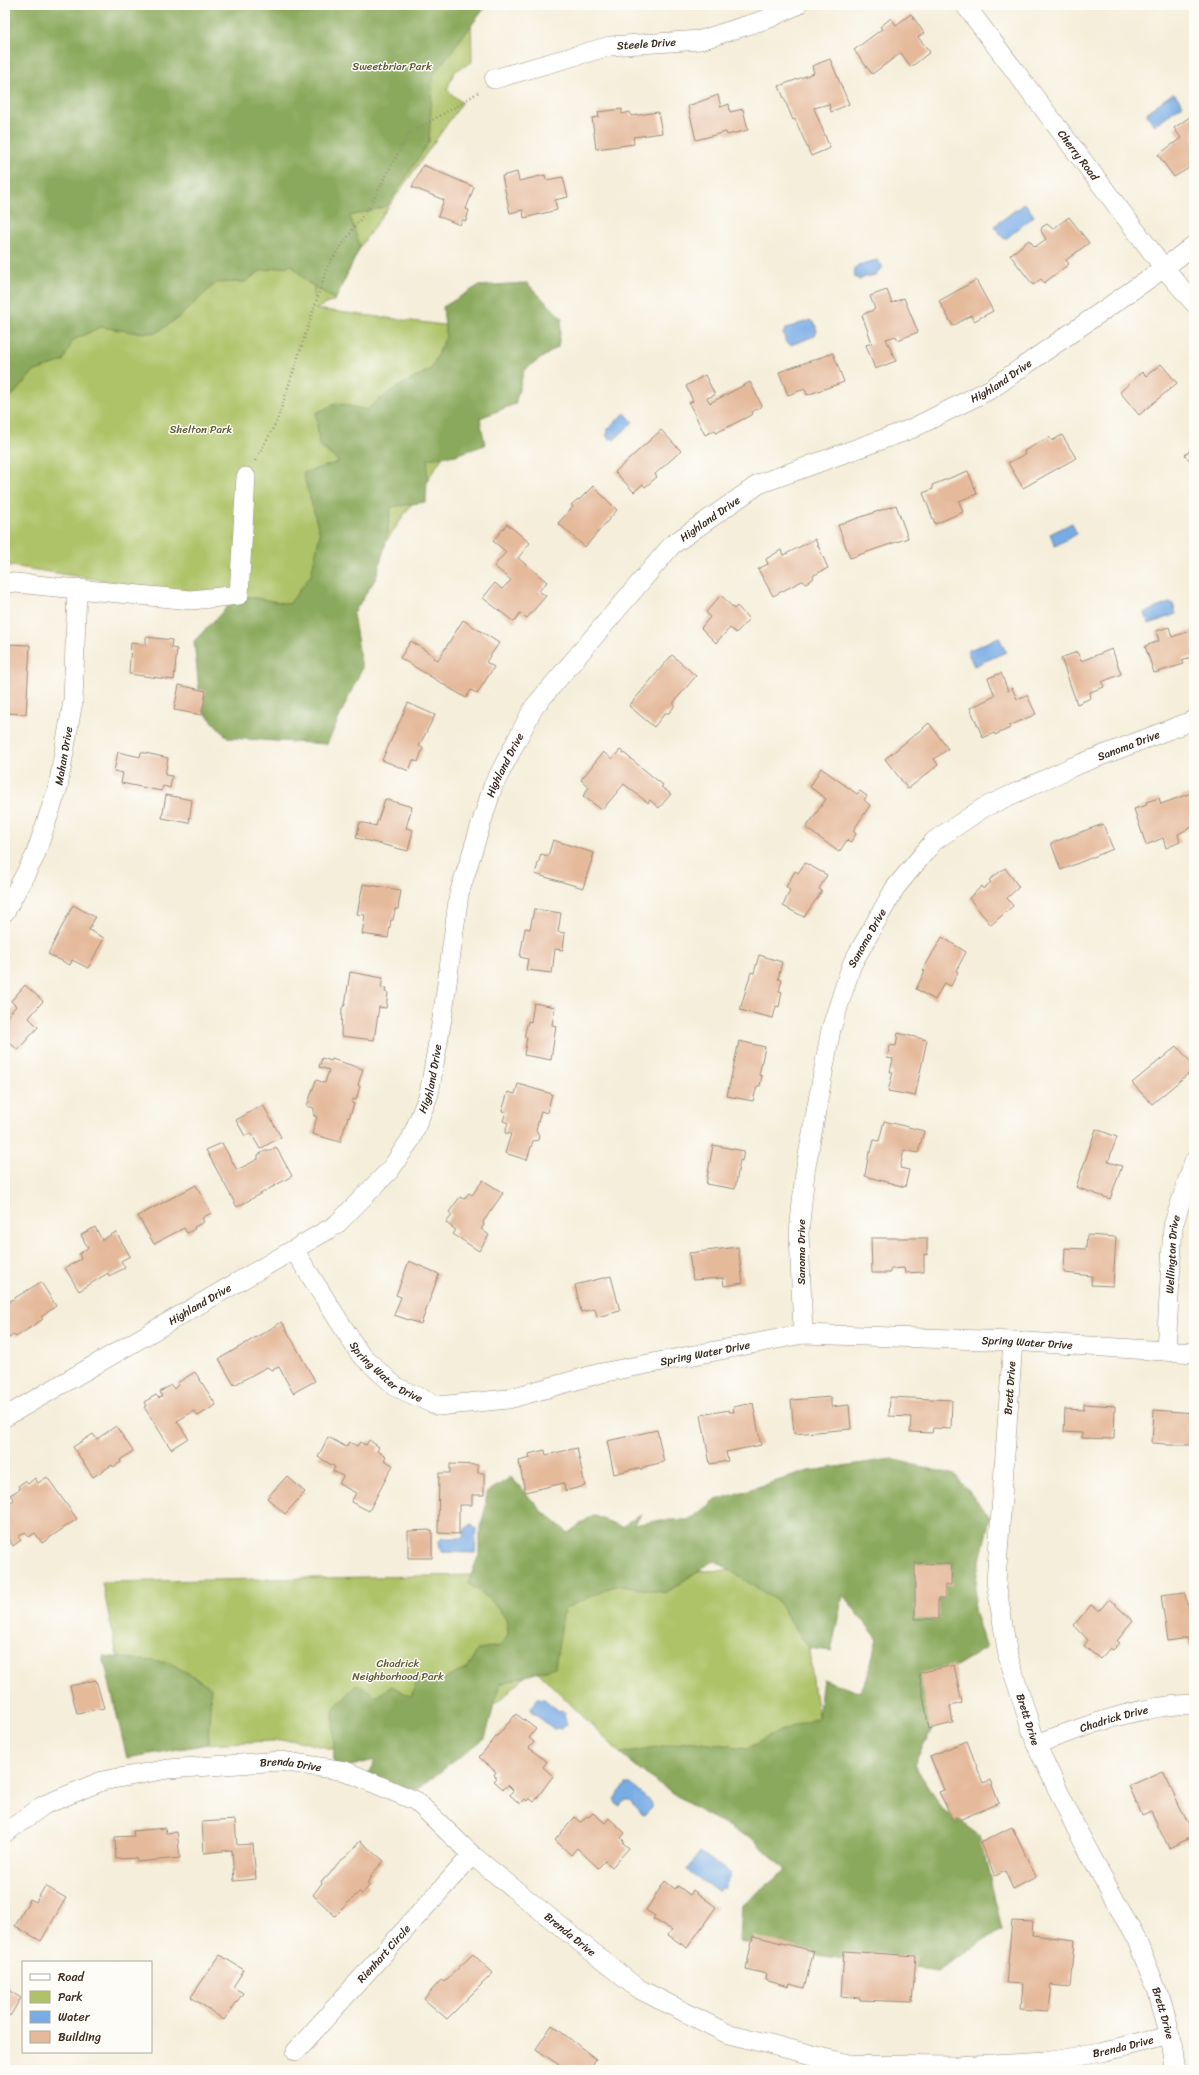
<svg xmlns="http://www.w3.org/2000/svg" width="1199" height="2075" viewBox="0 0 1199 2075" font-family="Sriracha,sans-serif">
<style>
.green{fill:#aec367;stroke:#747642}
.forest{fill:#8aa95c;stroke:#626a3d}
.water{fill:#78ace5;stroke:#5a6b82}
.building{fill:#e5ba9b}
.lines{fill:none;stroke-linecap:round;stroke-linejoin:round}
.minor-casing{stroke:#988c7c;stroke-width:20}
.path{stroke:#988c7c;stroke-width:2.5;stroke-dasharray:1 3;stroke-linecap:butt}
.minor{stroke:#fff;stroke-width:19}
.labels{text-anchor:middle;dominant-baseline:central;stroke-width:3;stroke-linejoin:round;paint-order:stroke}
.street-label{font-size:11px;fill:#3b2a1e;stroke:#fdfcf7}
.park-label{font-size:11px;fill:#5e5834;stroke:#fdfcf7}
</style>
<rect width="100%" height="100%" fill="#fdfcf7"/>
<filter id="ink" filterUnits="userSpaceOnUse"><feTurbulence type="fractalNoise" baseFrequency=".025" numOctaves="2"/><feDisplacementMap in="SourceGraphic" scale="8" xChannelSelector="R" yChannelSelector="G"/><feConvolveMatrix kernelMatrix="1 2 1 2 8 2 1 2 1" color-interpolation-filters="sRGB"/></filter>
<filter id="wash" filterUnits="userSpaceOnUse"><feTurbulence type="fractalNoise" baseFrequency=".012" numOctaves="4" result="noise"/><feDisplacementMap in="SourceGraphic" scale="16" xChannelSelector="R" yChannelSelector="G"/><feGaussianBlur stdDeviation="0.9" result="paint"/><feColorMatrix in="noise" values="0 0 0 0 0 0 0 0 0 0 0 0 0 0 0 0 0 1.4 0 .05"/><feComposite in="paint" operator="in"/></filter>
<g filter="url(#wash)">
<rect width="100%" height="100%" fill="#f5eeda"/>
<g class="green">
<path d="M336,5H471L472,62L454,72L447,90L462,103L360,247L335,300L315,309L524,335L336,617L5,565V347L316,178L314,298Z"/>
<path d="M798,1569L822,1746L620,1753L534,1668L426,1771L294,1740L136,1747L102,1582Z"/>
</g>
<g class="forest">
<path d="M5,5H483L484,9L433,75L429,142L387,206L350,216L360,247L335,300L307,282L292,265L260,271L245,282L216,283L178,318L156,333L132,332L101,327L73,340L63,361L33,372L14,394L5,400Z"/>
<path d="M527,283L562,318L558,347L524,370L515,404L480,418L485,445L456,455L428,459L426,502L391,507L386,542L376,578L353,614L362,668L327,744L228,738L201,709L194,641L239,595L289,604L311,575L320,534L303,473L339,462L319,445L316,413L337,403L366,410L391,391L431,369L446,337L443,307L478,286Z"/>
<path d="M891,1459L955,1475L990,1517L977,1574L974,1610L986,1648L935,1679L938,1718L914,1764L942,1809L980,1836L1002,1929L937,1971L830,1957L740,1941L742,1905L786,1870L754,1840L705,1814L649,1777L620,1753L694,1741L748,1748L782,1730L818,1718L823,1679L860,1693L867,1679L877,1638L843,1595L831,1651L809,1648L777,1601L714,1560L666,1593L616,1585L564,1609L555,1667L500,1684L485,1738L416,1790L365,1780L375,1760L334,1770L333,1709L357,1684L377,1696L392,1686L411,1697L419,1675L444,1679L468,1668L478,1649L500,1646L508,1635L506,1618L487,1597L468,1583L480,1552V1528L486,1506V1493L511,1477L541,1510L568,1533L593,1515L622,1527L642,1513L633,1525L661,1520H690L713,1501L809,1471Z"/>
<path d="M103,1656L170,1663L211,1687L208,1744L127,1758Z"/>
</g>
<g class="water">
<path d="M1172,94H1175L1183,105L1154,125L1147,115L1148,111Z"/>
<path d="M1025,203L1034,216L1007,238H1003L994,226Z"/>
<path d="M877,260L883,267L876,275L865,277L859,280L855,277L854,269L858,265Z"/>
<path d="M810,320L815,324L817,331L815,336L791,345L786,343L783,333L787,328Z"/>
<path d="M625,413L633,422L614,440L611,438L609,439L606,435L608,433L606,431Z"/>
<path d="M1072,523L1077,534L1055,546L1050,534Z"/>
<path d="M1169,603L1173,604L1176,614L1149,624L1145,614L1146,612Z"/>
<path d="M999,637L1006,652L974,666L967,651Z"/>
<path d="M472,1524L476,1529L475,1553L441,1552L439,1541L442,1538H463L465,1529Z"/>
<path d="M538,1698L544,1699L559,1711L561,1710L566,1713L564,1715L567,1724L561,1730L559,1728L554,1729L533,1713L531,1708Z"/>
<path d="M626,1784H631L652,1804V1808L646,1814L643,1815L629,1801H624L620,1806L617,1805L614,1799Z"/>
<path d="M700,1852L731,1874L724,1888L721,1887L718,1892L687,1870Z"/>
</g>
<g id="blocks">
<g class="building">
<path d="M911,14L924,33L918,37L930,52L911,67L901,53L872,74L854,50L882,29L880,27L891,18L896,25Z"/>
<path d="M830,59L849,104L831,112L829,104L814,108L830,148L811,156L795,119L793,120L779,86L814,73L812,66Z"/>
<path d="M718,95L721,107L729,104L730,112L743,109L748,130L727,135L726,132L696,140L688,106Z"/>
<path d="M622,109V114L630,112L631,116L658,112L662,133L633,137L634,144L596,149L592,118L599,117L598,112Z"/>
<path d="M1194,114V165L1174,177L1158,155L1181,138L1174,128Z"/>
<path d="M423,165L474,187L466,209L469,210L466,221L462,220L460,225L438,216L444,200L412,187Z"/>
<path d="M517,172L519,181L545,175L546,180L563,177L568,197L555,200L557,210L524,218L523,210L510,213L502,176Z"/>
<path d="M1069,217L1089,243L1066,260L1069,264L1044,283L1041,279L1033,285L1010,255L1029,240L1035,247L1046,239L1041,231L1042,227L1047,224L1053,229Z"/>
<path d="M976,280L993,311L974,321L971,315L953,326L939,301Z"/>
<path d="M887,290L892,303L904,298L918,332L898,340L896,336L886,339L896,361L875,369L866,345L872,343L862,315L875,309L870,296Z"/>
<path d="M833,353L844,382L807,395L805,389L788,395L779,372Z"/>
<path d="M1161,364L1177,383L1139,415L1120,392L1142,372L1146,376Z"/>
<path d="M705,375L715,395L707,398L710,403L750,382L762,406L752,412L753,414L716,433L715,430L705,435L689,403L693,401L686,386Z"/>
<path d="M661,430L681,451L655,474L657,477L645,487L643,484L634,492L615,472Z"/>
<path d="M1062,435L1076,458L1023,488L1008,463L1025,454L1024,451L1049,437L1052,441Z"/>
<path d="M1194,447V465L1185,455Z"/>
<path d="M968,471L977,494L959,501L963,512L935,524L923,493L933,489L932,485Z"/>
<path d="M593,486L617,510L585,547L558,523L573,507L571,505L578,499L579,500Z"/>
<path d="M896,505L908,538L850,558L838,525Z"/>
<path d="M507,524L530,543L518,558L547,582L539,591L546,596L527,618L520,613L514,622L483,598L495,583L502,589L511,580L494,566L506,552L493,541Z"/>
<path d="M815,539L828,568L814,575L813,579L806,583L802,581L773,596L758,569L768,564L766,559L781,550L784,555Z"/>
<path d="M721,595L734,609L737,606L749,619L736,633L730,628L716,643L701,628L710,617L706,612Z"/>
<path d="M463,620L499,643L486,662L494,667L477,694L471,690L466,698L400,658L411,641L434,656L433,658L438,660Z"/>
<path d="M1169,627L1172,637L1193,630L1194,656L1182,660L1184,664L1154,673L1145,646L1159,641L1156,631Z"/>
<path d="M146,637L172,640L171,648L177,649L174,680L129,674L131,643L146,645Z"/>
<path d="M5,644L30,645L26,714L5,713Z"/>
<path d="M1112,649L1121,674L1102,682L1104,687L1090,692L1091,698L1077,704L1061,658L1077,652L1081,661Z"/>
<path d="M672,655L696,676L674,702V707L669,713H665L654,727L629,706Z"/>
<path d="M1001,673L1008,691L1012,688L1017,699L1027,695L1036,714L1009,726L1010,728L995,735L994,733L983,738L970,708L995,696L988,678Z"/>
<path d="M179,685L206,691L202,715L174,710Z"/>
<path d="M408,703L435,715L419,746L423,748L418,762L413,760L409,771L382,760Z"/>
<path d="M929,723L948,749L934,759L938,765L908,789L885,759Z"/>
<path d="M620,750L663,785L661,787L671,794L659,808L650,800L648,803L624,784L602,810L583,796L589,787L581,780L603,752L612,759Z"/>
<path d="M118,752L140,757L141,752L168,758L165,775L172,776L170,788L163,786L161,791L121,783L123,773L114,771Z"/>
<path d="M821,768L857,794L860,791L867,796L864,800L870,805L853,831L856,834L850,843L847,840L839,852L806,828L826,799L810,787Z"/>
<path d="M1194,792V826L1178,834L1180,842L1166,848L1163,838L1146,845L1134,809L1147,805L1146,802L1159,798L1161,804Z"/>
<path d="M166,795L192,800L189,823L162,818Z"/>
<path d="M385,799L412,807L406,828L413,830L408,851L356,838L360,822L376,826Z"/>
<path d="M1103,824L1113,849L1061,870L1051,843Z"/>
<path d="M553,840L594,853L583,888L535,874L541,854L548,856Z"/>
<path d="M805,863L827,875L819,889L822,891L804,917L783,906L790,890L786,887L795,871L798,873Z"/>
<path d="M1005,868L1019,887L1007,898L1013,906L991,925L969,898L982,886L983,889L991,882L989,880Z"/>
<path d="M363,884L401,890L398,909H395L393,920H391L388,938L362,934L365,915L357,914Z"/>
<path d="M73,905L95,917L89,930L104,938L88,968L72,960L70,965L48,954Z"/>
<path d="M534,909L561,913L558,932L565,933L563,950L555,949L552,973L526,970L528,959L520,957L525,928L530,929Z"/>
<path d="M942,937L966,952L956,971L958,972L951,986L944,983L935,1000L916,989L925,971L923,970Z"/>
<path d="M759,955L782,962L778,979L782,980L779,991L782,992L779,1007L776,1006L773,1018L740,1010L751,972L754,973Z"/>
<path d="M350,972L383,978L381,988H386L385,992L388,993L386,1008L379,1007L374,1040L341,1036L342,1008L345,1005Z"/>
<path d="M25,985L43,1001L29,1018L38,1027L18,1050L5,1039V1019L16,1006L11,1001Z"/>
<path d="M534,1003L555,1007L552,1025L556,1026L551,1060L524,1055L527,1037H524L528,1021L531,1022Z"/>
<path d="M898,1033L927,1040L915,1096L888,1091L893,1072H890L893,1059L887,1058L890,1045L896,1046Z"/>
<path d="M739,1041L765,1047L759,1075L762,1076L760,1086H757L753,1101L727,1096Z"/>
<path d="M1177,1046L1194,1066V1069L1152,1104L1132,1083Z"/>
<path d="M322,1058L331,1061L332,1059L363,1069L358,1085L360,1086L356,1100L353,1099L352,1103L354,1104L349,1118L348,1117L340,1142L312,1134L317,1117L314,1116V1108L307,1106L316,1080L325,1083L329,1070L319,1067Z"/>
<path d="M518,1084L552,1094L547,1113L541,1111L536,1130L539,1135L538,1140L533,1141L527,1160L505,1153L511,1134L505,1133L508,1123L503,1121L506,1112L502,1111L508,1092L515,1094Z"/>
<path d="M263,1105L281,1137L260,1149L251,1133L245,1136L236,1120Z"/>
<path d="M884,1121L924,1131L918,1153L904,1150L900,1168L909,1170L905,1187L865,1176L869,1152H871L874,1140L879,1141Z"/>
<path d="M1096,1129L1117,1137L1108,1162L1122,1166L1110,1199L1076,1187Z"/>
<path d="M222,1143L237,1170L258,1159V1155L265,1151H270L276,1147L292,1176L237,1207L206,1150Z"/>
<path d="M713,1145L744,1151L742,1161L740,1160L735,1189L706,1184Z"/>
<path d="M483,1180L503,1193L483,1222L484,1225L481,1229L489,1235L479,1251L453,1234L456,1230L446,1223L452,1215L449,1212L460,1197L464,1199L469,1193L472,1195Z"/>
<path d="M196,1185L211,1213L202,1218L204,1222L194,1227L195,1229L187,1233L184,1228L154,1244L138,1216Z"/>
<path d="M95,1227L102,1240L116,1232L130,1256L121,1261L125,1268L109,1276L108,1273L79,1291L65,1268L81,1259L79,1254L88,1248L81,1235Z"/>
<path d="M1087,1235L1116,1237L1113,1286L1091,1285L1092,1276L1064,1273L1065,1248L1086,1249Z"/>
<path d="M871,1238H927V1255L924,1254V1272L905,1273L904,1268L890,1269V1273H872Z"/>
<path d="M738,1247L743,1283L724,1286L723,1278L693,1280L689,1253Z"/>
<path d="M409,1261L439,1274L421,1324L394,1315L401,1297L396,1295Z"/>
<path d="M611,1276L620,1311L597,1317L595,1309L581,1312L575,1285Z"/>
<path d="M41,1282L56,1306L41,1317L43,1319L16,1337L14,1334L5,1341V1304Z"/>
<path d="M282,1322L315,1381L293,1393L279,1367L272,1370L267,1367L234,1385L219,1359Z"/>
<path d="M195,1372L216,1405L198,1416L194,1411L177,1421L188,1438L171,1449L144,1407L146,1406L144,1402L156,1395L159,1398L162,1396L160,1392L171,1385L174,1389L178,1385L177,1383Z"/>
<path d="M831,1397V1407L849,1405L851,1429L794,1434L791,1400Z"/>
<path d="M890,1397L952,1400L951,1429L933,1428L932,1433L910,1432L911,1417L889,1416Z"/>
<path d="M753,1403L761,1445L726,1452L728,1461L710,1464L701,1415L729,1410V1412H734L733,1407Z"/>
<path d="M1084,1404L1115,1406L1114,1439L1082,1438V1433L1064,1432L1065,1409L1084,1410Z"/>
<path d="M1154,1410L1194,1413V1445H1167L1166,1444L1152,1443Z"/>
<path d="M116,1426L133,1451L120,1460L121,1462L113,1467L112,1465L93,1477L73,1447L93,1434L97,1439Z"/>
<path d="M657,1430L664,1462L643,1467L642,1469H633L614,1474L607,1441Z"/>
<path d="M328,1437L346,1447L349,1442L357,1446L360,1442L366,1445L369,1440L379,1447L377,1451L386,1456L384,1460L393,1465L369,1511L351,1502L356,1493L339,1484L343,1476L333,1471L335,1467L318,1457Z"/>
<path d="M577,1448L585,1486L565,1491L564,1483L525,1492L519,1461L530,1458L529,1454L545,1450L546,1455Z"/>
<path d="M450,1464L478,1465V1473H484V1495H472V1505H459V1534L438,1533L439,1473H450Z"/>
<path d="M287,1476L305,1492L285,1514L267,1498Z"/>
<path d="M47,1477L77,1519L42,1543L35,1533L29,1537L25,1532L18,1537L21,1540L13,1546L8,1538L5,1540V1513L8,1511L5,1506L14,1500L10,1495L20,1489L18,1486L25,1481L28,1484L35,1478L38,1483Z"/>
<path d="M432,1530V1558H408V1531Z"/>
<path d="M915,1563L952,1564L951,1585H945V1598H938V1619H915Z"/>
<path d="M1185,1592L1187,1605L1194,1604V1645L1189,1646L1188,1638L1168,1641L1161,1595Z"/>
<path d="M1109,1599L1133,1621L1117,1641L1120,1643L1113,1650L1110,1648L1100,1659L1084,1646L1088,1640L1074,1625L1091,1605L1099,1611Z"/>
<path d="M954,1665L962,1703L950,1706L953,1723L929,1729L919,1673Z"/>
<path d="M96,1680L104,1708L77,1713L70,1686Z"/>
<path d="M516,1714L536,1729L529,1738L534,1742L529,1748L547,1762L543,1767L553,1776L534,1802L529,1798L527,1801L525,1799L520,1804L510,1795L513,1790L508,1785L503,1789L494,1781L497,1778L494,1775L496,1772L479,1757Z"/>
<path d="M967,1741L983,1783L990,1780L999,1803L954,1822L939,1792L944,1790L930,1756Z"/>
<path d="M1163,1771L1194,1836L1169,1848L1151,1811L1142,1815L1129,1786Z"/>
<path d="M593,1813L605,1823L609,1818L625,1833L621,1838L624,1841L623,1843L629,1848L612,1867L605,1861L598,1868L577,1848L571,1855L555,1840L575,1817L581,1822L587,1816L589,1817Z"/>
<path d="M235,1820L237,1845L253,1844L256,1879L234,1881L232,1850L204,1853L202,1822Z"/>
<path d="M1012,1827L1036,1877L1013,1889L1005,1871L995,1876L980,1843Z"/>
<path d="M165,1828L166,1833L177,1832L180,1858L137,1862L136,1858L116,1859L115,1837L134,1836L133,1831Z"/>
<path d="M360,1841L384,1861L370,1876L372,1877L367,1883L369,1886L362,1894L359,1892L335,1916L313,1895L322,1883L321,1881L328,1876L339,1862L347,1856Z"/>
<path d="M665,1881L675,1889L678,1886L690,1895L693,1890L716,1907L687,1948L668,1935L672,1930L653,1919L655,1916L646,1910Z"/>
<path d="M45,1886L66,1898L41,1941L15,1926L30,1899L36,1902Z"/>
<path d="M1012,1921L1033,1922L1032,1935L1075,1940L1071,1987L1051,1985L1048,2011L1021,2009L1023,1984L1006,1983Z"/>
<path d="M753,1936L814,1951L804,1988L790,1984L789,1987L765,1980L766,1974L746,1969Z"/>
<path d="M844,1951L916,1956L912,2002L860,2000V1998L841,1996Z"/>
<path d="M473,1954L493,1973L447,2019L424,1999L441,1980L444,1982Z"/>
<path d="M220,1955L244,1970L233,1987L243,1993L224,2020L191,1997Z"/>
<path d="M5,1983L10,1987L8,1990L21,1998L10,2016L5,2013Z"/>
<path d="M552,2025L596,2059L589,2070H566L536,2049Z"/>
</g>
</g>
</g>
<g filter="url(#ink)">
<use href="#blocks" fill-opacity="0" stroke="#988c7c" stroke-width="1"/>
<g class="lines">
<g class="minor-casing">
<g id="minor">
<path id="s1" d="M965,5L1164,268L1194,303"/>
<path id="s2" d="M494,79L610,46L701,40L770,18L797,5"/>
<path d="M5,582L191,600L239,595L246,477"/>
<path id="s3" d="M5,912L35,856L58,787L73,701L77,588"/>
<path id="s4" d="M294,1250L360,1354L396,1387L438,1406L508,1399L601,1373L803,1334L1013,1341L1194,1353"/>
<path id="s5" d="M803,1334L799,1233L805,1172L831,1029L852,964L895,888L934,841L983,808L1072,767L1194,720"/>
<path id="s6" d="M1013,1341L996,1582L1008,1656L1036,1744L1076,1828L1138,1943L1158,1993L1170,2035L1175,2070"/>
<path id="s7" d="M1166,1351L1173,1226L1194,1161"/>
<path id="s8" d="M5,1417L336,1225L390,1170L411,1139L429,1094L443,1013L459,894L493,786L534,707L672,545L759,484L911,429L991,389L1164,268L1194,245"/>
<path id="s9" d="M1036,1744C1087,1726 1139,1705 1194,1704"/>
<path id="s10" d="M5,1833L44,1805L102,1781L168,1769L281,1761L345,1771L416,1801L472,1855L637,1988L726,2033L852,2065L956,2066L1045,2061L1101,2052L1170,2035"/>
<path id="s11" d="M296,2051L472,1855"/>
</g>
</g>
<path class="path" d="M255,461L277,421L328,265L372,202L408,134L462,103L480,91"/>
<use href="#minor" class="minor"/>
</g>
</g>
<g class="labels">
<g class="street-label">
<text stroke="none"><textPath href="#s2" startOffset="157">Steele Drive</textPath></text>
<text stroke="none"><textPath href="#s1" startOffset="188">Cherry Road</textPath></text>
<text stroke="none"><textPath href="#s8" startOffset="1533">Highland Drive</textPath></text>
<text stroke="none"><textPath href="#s8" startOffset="1209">Highland Drive</textPath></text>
<text stroke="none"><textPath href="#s5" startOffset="742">Sanoma Drive</textPath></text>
<text stroke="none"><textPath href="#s3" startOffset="168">Mahan Drive</textPath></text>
<text stroke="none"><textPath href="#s8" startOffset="885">Highland Drive</textPath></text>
<text stroke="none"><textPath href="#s5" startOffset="406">Sanoma Drive</textPath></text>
<text stroke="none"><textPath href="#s8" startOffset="561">Highland Drive</textPath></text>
<text transform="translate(801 1252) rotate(-90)">Sanoma Drive</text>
<text stroke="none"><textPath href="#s7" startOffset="97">Wellington Drive</textPath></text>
<text stroke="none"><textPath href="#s8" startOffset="225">Highland Drive</textPath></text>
<text stroke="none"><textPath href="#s4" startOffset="815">Spring Water Drive</textPath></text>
<text stroke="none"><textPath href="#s4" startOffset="491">Spring Water Drive</textPath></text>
<text stroke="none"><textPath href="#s4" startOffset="155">Spring Water Drive</textPath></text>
<text transform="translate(1010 1388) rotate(-86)">Brett Drive</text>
<text stroke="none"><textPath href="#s6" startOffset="383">Brett Drive</textPath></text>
<text stroke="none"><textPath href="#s9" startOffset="82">Chadrick Drive</textPath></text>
<text stroke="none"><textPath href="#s10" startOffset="301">Brenda Drive</textPath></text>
<text stroke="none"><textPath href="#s10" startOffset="637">Brenda Drive</textPath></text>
<text stroke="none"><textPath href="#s11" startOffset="131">Rienhart Circle</textPath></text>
<text stroke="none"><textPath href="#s6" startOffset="707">Brett Drive</textPath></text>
<text stroke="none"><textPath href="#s10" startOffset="1225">Brenda Drive</textPath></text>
</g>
<g class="park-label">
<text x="392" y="66">Sweetbriar Park</text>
<text x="201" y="429">Shelton Park</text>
<text x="398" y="1663">Chadrick<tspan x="398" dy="13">Neighborhood Park</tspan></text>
</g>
</g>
<rect width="1199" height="2075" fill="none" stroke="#fdfcf7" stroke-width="20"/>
<rect x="22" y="1961" width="130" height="92" fill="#fdfcf7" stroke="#afa8a0"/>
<rect x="30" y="1974" width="20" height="6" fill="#ffffff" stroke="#afa8a0"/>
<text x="58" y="1981" font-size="12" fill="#3b2a1e">Road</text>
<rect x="30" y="1991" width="20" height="12" fill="#aec367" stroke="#afa8a0"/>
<text x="58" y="2001" font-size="12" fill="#3b2a1e">Park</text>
<rect x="30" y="2011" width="20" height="12" fill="#78ace5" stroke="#afa8a0"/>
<text x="58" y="2021" font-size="12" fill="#3b2a1e">Water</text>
<rect x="30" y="2031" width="20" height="12" fill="#e5ba9b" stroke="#afa8a0"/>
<text x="58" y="2041" font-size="12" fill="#3b2a1e">Building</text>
</svg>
